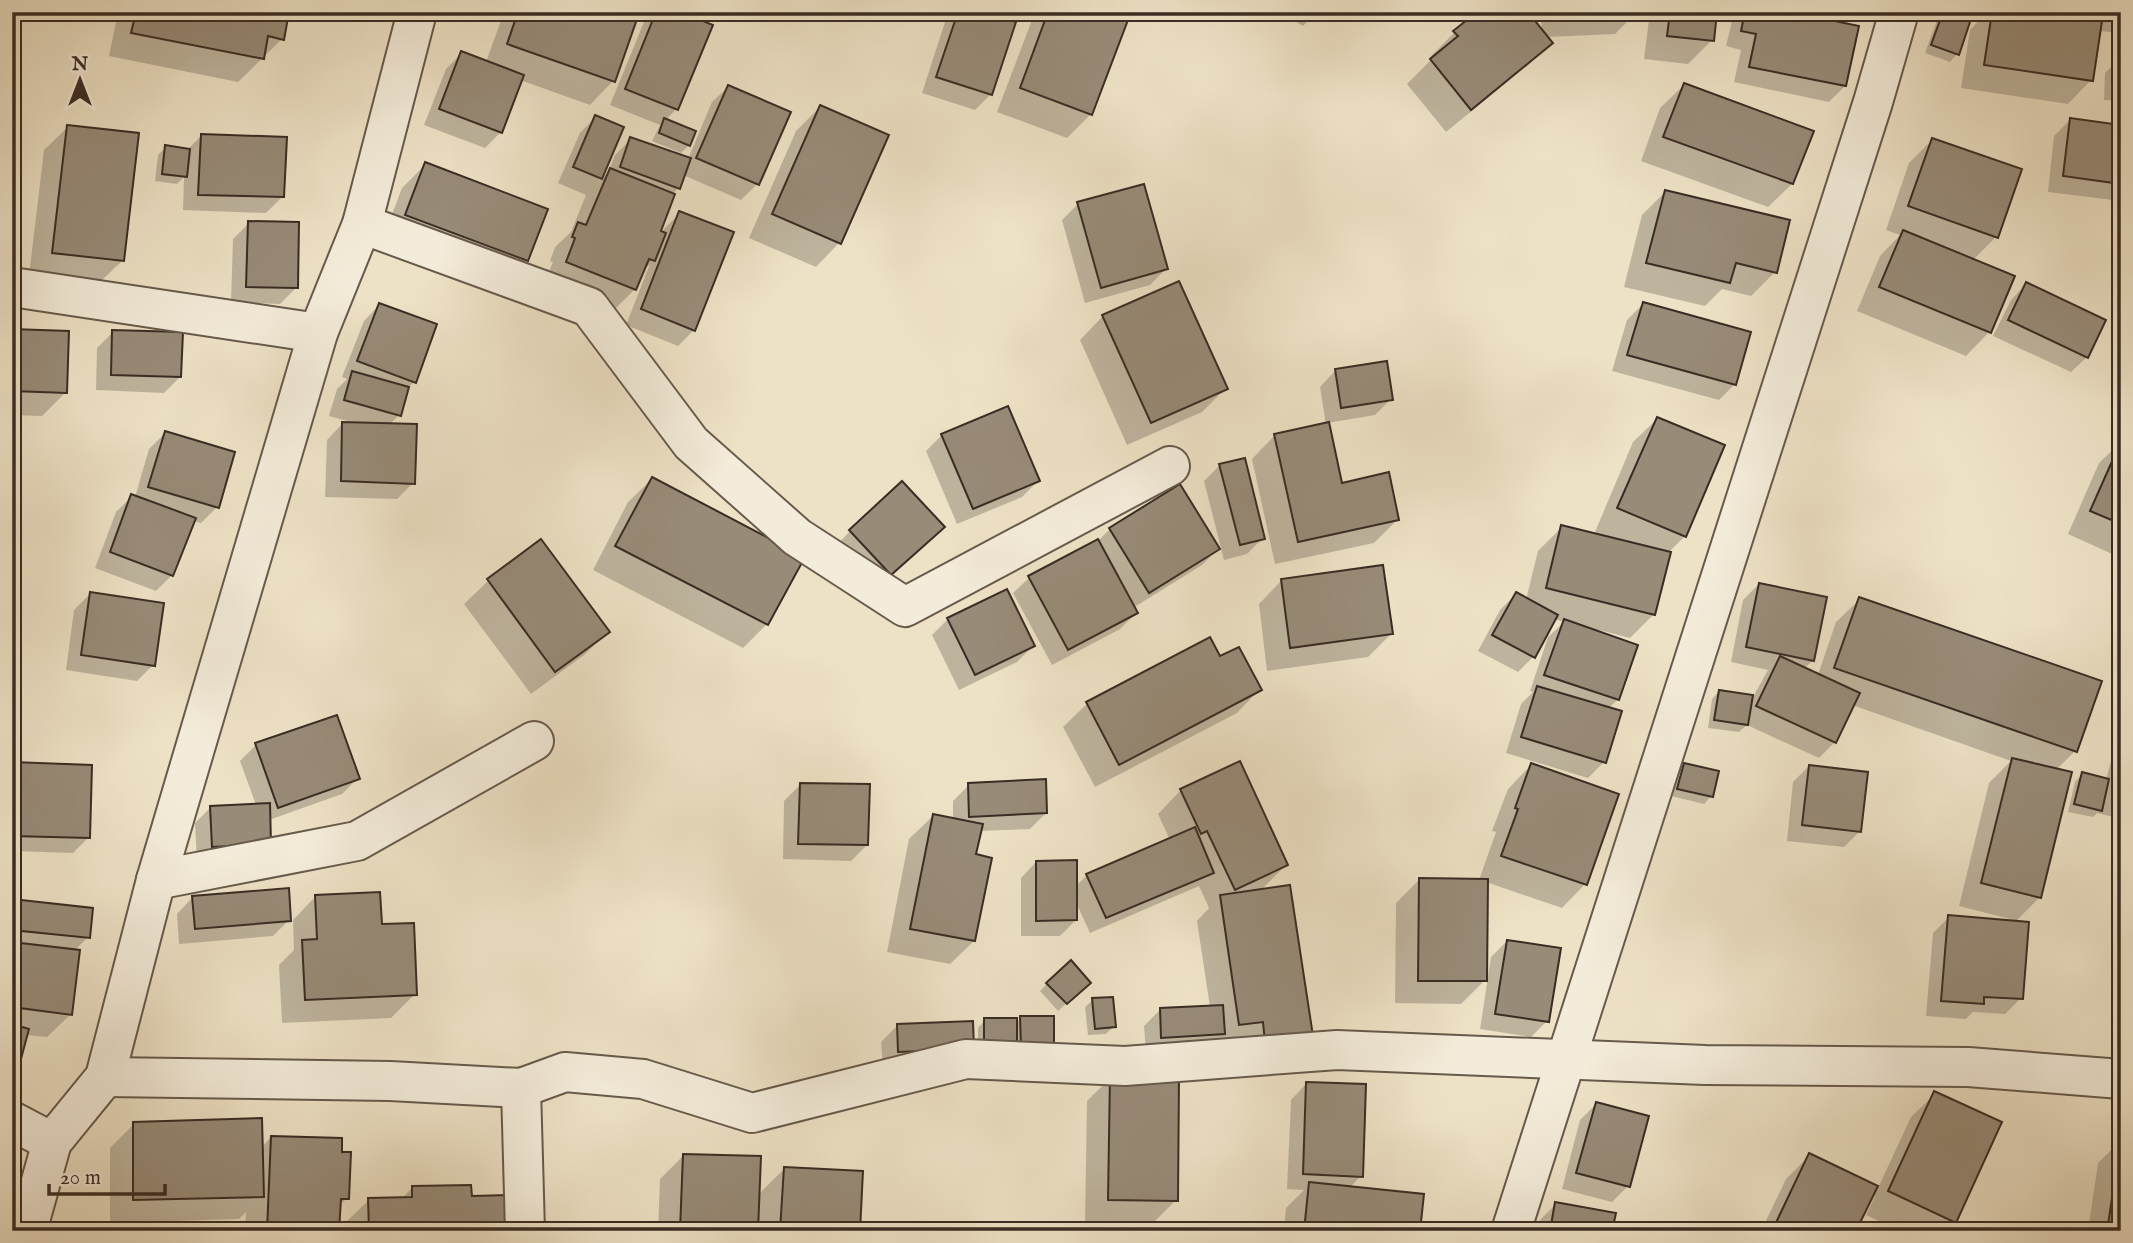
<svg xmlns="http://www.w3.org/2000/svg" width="2133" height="1243" viewBox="0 0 2133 1243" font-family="'IM FELL English',serif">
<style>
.shadow{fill:#0003}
.building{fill:#988b78;stroke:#3a2c24;stroke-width:2}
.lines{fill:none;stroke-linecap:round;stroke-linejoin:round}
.street-casing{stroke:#675a4c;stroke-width:42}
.street{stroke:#f4ecda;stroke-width:38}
</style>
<rect width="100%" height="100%" fill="#eee2c6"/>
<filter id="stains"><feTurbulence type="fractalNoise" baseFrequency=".00286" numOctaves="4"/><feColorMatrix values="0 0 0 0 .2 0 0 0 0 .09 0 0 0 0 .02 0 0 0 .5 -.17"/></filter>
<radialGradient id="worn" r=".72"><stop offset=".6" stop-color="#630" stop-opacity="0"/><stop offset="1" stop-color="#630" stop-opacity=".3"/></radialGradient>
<g class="shadow">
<path d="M118,12H288L282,39L238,82L109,56Z"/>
<path d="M504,12H612L613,81L590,105L520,80L501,132L485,148L424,125L446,69L462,53L486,62Z"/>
<path d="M653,12H676V109L665,121L689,145L681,153L652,141L660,125L610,105L644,22Z"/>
<path d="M955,12H979L991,94L975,110L922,93L945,22Z"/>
<path d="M1035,12H1129L1091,114L1067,138L997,112Z"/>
<path d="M1280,12H1317L1303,26Z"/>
<path d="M1480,12L1542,33L1541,12H1637L1615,34L1546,37L1550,43L1527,66L1446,132L1407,84L1433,58L1431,56L1454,33Z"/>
<path d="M1650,12H1715L1712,40L1688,64L1644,59Z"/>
<path d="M1740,12H1847L1845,18L1839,24L1845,86L1829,102L1734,82L1741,50L1726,46L1732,21Z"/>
<path d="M1940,12L1971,14L1957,54L1950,62L1925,53Z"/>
<path d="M1987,12H2121V33L2099,31L2091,80L2068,104L1961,88L1970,30Z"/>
<path d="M2121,57V101L2104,100L2105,73Z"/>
<path d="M1684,85L1792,184L1768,207L1641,161L1660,108Z"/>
<path d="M728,87L757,184L741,200L683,175L678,188L672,195L658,232L662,234L664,229L680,213L694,330L678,346L626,325L650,264L642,272L635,289L611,313L543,286L553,262L550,261L555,247L571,232L586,195L558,183L580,133L596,117L622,128L599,181L609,171L615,155L631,139L688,159L712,102Z"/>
<path d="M820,107L839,243L816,267L749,238L796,131Z"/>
<path d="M2070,120L2121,127V201L2048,192L2054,136Z"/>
<path d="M68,127L122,261L98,284L29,276L44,150Z"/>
<path d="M201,136L282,197L266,213L183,210L184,177L177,184L155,181L158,155L166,147L187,150Z"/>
<path d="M1932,140L1996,237L1972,261L1989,332L1966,356L1857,311L1880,256L1900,235L1886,230L1909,163Z"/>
<path d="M426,164L527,260L503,284L383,238L402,188Z"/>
<path d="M1665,192L1775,272L1751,296L1722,289L1705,306L1624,287L1642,215Z"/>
<path d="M1078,204L1166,269L1150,285L1085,303L1062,220Z"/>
<path d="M249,223L296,288L280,304L231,302L233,239Z"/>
<path d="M2026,284L2087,357L2071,372L1993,336L2011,300Z"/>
<path d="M1643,304L1735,384L1719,400L1612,371L1627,320Z"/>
<path d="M379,305L414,382L407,389L399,415L389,425L413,483L397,499L325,497L327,440L342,424L355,423L329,416L337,389L347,379L342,377L364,321Z"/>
<path d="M1103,316L1225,389L1202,412L1127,445L1080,340Z"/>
<path d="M12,331L66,392L42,416L12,415Z"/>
<path d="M113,332L180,377L164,393L96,390L97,348Z"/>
<path d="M1335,371L1391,399L1375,415L1327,423L1340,485L1398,519L1374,543L1275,564L1252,459L1275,435L1326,425L1320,387Z"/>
<path d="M1657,419L1685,536L1669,552L1654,614L1630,638L1599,630L1598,633L1636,646L1617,700L1608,709L1604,762L1588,778L1506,753L1521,704L1533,692L1530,691L1548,637L1564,622L1554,619L1534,656L1518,672L1478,651L1500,610L1516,594L1526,600L1538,551L1562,527L1603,537V535L1595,532L1633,442Z"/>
<path d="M165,433L217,507L201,523L193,521L172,575L156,591L95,568L116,512L132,496L135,497L149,449Z"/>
<path d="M942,435L1038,481L1022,497L957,524L926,451Z"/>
<path d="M2121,442V558L2068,534L2099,463Z"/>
<path d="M1219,466L1263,538L1247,554L1224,560L1204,481Z"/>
<path d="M652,479L802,558L767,624L743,648L593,570L628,502Z"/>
<path d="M1110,529L1218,549L1202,565L1133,608L1136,613L1120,629L1052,665L1013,593L1029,578L1099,540Z"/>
<path d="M850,531L926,543L875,590L835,547Z"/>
<path d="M540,541L608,632L584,655L531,694L464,604L488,581Z"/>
<path d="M1282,580L1391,634L1368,657L1267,671L1259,604Z"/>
<path d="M1759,584L1813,660L1804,669L1818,675L1836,622L1860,599L2100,682L2075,751L2056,770L2040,897L2015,922L2021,998L2005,1014L1973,1012L1966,1019L1926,1016L1933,933L1949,917L2014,922V920L1959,906L1989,783L2011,761L1852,705L1835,742L1819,758L1747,725L1739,732L1708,728L1712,699L1719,691L1753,697L1768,670L1731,662L1743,600Z"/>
<path d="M90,594L153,665L137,681L66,670L74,610Z"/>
<path d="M948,619L1033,646L1017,662L959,690L932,635Z"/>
<path d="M1209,639L1220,659L1260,689L1237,713L1095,787L1063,727L1087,704Z"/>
<path d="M2121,724V819L2097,813L2093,817L2068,812L2075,782L2082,774L2106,780Z"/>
<path d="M256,745L358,778L342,794L269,820L253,859L197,862L195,823L211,807L256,805L240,761Z"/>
<path d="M12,764L89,837L73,853L12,851Z"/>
<path d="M1531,765L1585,884L1562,908L1486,882L1485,980L1461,1004L1395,1003L1396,903L1419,880H1479L1496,832L1492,831L1508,789Z"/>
<path d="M1684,765L1711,796L1704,804L1671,796L1676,772Z"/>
<path d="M1809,766L1860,831L1844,847L1787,841L1793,782Z"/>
<path d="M800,785L867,845L851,861L783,859L784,801Z"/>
<path d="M969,785L1046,813L1030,829L979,831L974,856V941L950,964L887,952L909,839L933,816L953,820V801Z"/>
<path d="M1181,790L1286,865L1260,891L1311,1035L1146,1053L1144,1026L1160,1010L1210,1007L1197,921L1209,908L1199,886L1090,933L1075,900L1076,920L1060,936H1021V878L1036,862L1075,887L1087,875L1170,840L1158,814Z"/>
<path d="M316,896L381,926L415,994L391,1018L282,1023L279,965L294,950L293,920Z"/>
<path d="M192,898L289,920L273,936L179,944L177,914Z"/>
<path d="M12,901L88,937L74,951L71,1014L47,1037L26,1035L12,1084Z"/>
<path d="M1507,941L1547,1021L1531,1037L1480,1029L1491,957Z"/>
<path d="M1047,984L1081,990L1058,1011L1040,991Z"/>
<path d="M1093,1000L1114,1026L1106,1034L1088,1035L1085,1007Z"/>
<path d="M1021,1018L1053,1047L978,1052V1028L985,1020L1015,1024Z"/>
<path d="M897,1026L972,1048L883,1067L881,1042Z"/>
<path d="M1110,1078L1176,1200L1152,1224L1085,1223L1087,1101Z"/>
<path d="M1306,1084L1361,1176L1349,1188L1418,1231H1284L1286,1208L1304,1190L1287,1189L1291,1100Z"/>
<path d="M1935,1094L1955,1222L1946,1231H1899L1866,1215L1875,1196L1872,1194L1854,1231H1761L1786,1179L1810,1155L1878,1188L1911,1117Z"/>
<path d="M1596,1104L1628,1186L1612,1202L1562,1189L1580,1120Z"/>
<path d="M134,1124L261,1148L271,1137L341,1153L347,1198L338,1207V1231H245L246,1212L239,1219L110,1223V1148Z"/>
<path d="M2121,1140V1231H2088L2098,1163Z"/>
<path d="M684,1155L758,1195L784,1169L859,1231H658L660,1179Z"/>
<path d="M412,1188L470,1198L510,1231H345V1223L369,1200L401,1199Z"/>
<path d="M1556,1204L1610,1231H1538L1540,1220Z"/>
</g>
<g class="building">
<path d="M136,12H289L284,40L268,36L264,59L131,33Z"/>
<path d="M518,12H617L637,19L615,82L507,44Z"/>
<path d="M656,12H681L713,25L678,110L625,89Z"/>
<path d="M958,12H985L1016,22L992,95L936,77Z"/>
<path d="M1048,12H1131L1092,115L1020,88Z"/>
<path d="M1477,12H1528L1553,43L1471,110L1430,59L1458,36L1453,31Z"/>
<path d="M1565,12H1612L1566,15Z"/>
<path d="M1670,12H1717L1714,41L1667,36Z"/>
<path d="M1745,12H1792L1859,26L1846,86L1749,67L1756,34L1741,31Z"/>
<path d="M1818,12H1848L1847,18Z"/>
<path d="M1943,12L1973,13L1959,55L1931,45Z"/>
<path d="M1992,12H2044L2102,21L2093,81L1984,65Z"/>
<path d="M461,51L524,75L502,133L439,109Z"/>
<path d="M1684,83L1814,131L1793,184L1663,137Z"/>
<path d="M728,85L791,112L759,185L696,158Z"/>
<path d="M820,105L889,135L841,244L772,214Z"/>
<path d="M595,115L624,127L602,179L573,167Z"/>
<path d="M664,118L696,131L690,146L659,133Z"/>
<path d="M2070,118L2121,125V184L2063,176Z"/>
<path d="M67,125L139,133L124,261L52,253Z"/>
<path d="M201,134L287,137L284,197L198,195Z"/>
<path d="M630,137L691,158L680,189L620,167Z"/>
<path d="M1932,138L2022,169L1998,238L1908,206Z"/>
<path d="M165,145L190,149L187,177L162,174Z"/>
<path d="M425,162L548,209L528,261L405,215Z"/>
<path d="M610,168L675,194L661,231L666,233L655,261L649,259L636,290L566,262L575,238L572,237L578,222L586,225Z"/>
<path d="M1144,184L1168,269L1101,288L1077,202Z"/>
<path d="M1665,190L1790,220L1777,273L1736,263L1730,283L1646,263Z"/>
<path d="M679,211L734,232L695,331L641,309Z"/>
<path d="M248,221L299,222L298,288L246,287Z"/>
<path d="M1903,230L2015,276L1991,333L1879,287Z"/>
<path d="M1179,281L1228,389L1151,423L1102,315Z"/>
<path d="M2026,282L2106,320L2088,358L2008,320Z"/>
<path d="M1643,302L1751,332L1736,385L1627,355Z"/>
<path d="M379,303L437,324L416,383L357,361Z"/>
<path d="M12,329L69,331L67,393L12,391Z"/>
<path d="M112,330L183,332L181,377L111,375Z"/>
<path d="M1387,361L1393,400L1341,408L1335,369Z"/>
<path d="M352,371L409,387L401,416L344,400Z"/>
<path d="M1008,406L1040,481L973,509L941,434Z"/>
<path d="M1657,417L1725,445L1686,537L1617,508Z"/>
<path d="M342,422L417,424L415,484L341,481Z"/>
<path d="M1329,422L1342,483L1389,472L1399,520L1298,542L1274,434Z"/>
<path d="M165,431L235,452L219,508L148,487Z"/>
<path d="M2121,441V524L2090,511Z"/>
<path d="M1245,458L1265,539L1240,545L1219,464Z"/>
<path d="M652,477L805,557L768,625L615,546Z"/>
<path d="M902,481L945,527L891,575L849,530Z"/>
<path d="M1180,484L1220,549L1149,593L1109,528Z"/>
<path d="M131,494L196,518L173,576L110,552Z"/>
<path d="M1561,525L1671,552L1655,615L1546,588Z"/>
<path d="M541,539L610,632L555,672L487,579Z"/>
<path d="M1098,539L1138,613L1068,650L1028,576Z"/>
<path d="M1383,565L1393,634L1290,648L1281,579Z"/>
<path d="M1759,583L1827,597L1814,661L1746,647Z"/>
<path d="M1007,589L1035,646L975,675L947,618Z"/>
<path d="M90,592L164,603L155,666L81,655Z"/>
<path d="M1516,592L1558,615L1535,658L1492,635Z"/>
<path d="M1859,597L2102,681L2077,752L1834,668Z"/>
<path d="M1564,619L1638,645L1619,700L1544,675Z"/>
<path d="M1210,637L1220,656L1239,647L1262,690L1119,765L1086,702Z"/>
<path d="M1780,656L1860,693L1836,743L1756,706Z"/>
<path d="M1537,686L1622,711L1606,763L1521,737Z"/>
<path d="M1719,690L1753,695L1748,725L1714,720Z"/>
<path d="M337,715L360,779L278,808L255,743Z"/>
<path d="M2012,758L2072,772L2041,898L1981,883Z"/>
<path d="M1240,761L1288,865L1235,890L1207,831L1201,834L1180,789Z"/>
<path d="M12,762L92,765L90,838L12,836Z"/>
<path d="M1531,763L1619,794L1587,885L1501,856L1518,809L1515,808Z"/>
<path d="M1684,763L1719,771L1713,797L1677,789Z"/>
<path d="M1809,765L1868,772L1861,832L1802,825Z"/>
<path d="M2082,772L2109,779L2102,811L2074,804Z"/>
<path d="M1046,779L1047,813L969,817L968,783Z"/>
<path d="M800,783L870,784L868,845L798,844Z"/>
<path d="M270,803L271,844L212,847L210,806Z"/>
<path d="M933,814L983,824L976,854L992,858L975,941L910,929Z"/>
<path d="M1195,827L1214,873L1106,918L1086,874Z"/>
<path d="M1077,860V920L1036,921V861Z"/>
<path d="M1419,878L1488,879L1487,981H1418Z"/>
<path d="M1290,885L1313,1036L1265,1042L1263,1022L1239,1025L1220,895Z"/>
<path d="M289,888L291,921L195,929L192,896Z"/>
<path d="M380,892L382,924L414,923L417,995L305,1000L302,940L317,939L315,895Z"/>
<path d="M12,899L93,908L90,938L12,930Z"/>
<path d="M1948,915L2029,922L2023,999L1984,997V1004L1941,1001Z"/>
<path d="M1507,940L1561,948L1549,1022L1495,1014Z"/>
<path d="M12,942L80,950L72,1015L12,1007Z"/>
<path d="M1071,960L1091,983L1067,1004L1046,983Z"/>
<path d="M1113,997L1116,1027L1095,1029L1092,998Z"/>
<path d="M1223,1005L1225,1034L1161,1038L1160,1008Z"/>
<path d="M1020,1016H1054V1047L1021,1048Z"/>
<rect x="984" y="1018" width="33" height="27"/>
<path d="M973,1021L974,1049L898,1052L897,1024Z"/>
<path d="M12,1024L29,1029L14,1085H12Z"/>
<path d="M1110,1076L1179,1077L1178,1201L1108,1200Z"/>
<path d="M1306,1082L1366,1084L1363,1177L1303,1174Z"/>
<path d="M1934,1091L2002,1122L1956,1223L1888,1191Z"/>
<path d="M1596,1102L1649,1116L1630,1187L1576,1173Z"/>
<path d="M262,1118L264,1197L133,1200V1122Z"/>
<path d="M271,1136L342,1138V1152H351L349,1199H341L339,1231H267Z"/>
<path d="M2121,1139V1231H2107Z"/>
<path d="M1809,1153L1878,1186L1856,1231H1772Z"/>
<path d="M683,1154L761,1156L758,1231H680Z"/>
<path d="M784,1167L863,1171L860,1231H780Z"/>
<path d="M1309,1182L1424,1194L1420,1231H1304Z"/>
<path d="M471,1185L472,1196L511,1195L512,1231H369L368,1198L412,1197V1186Z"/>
<path d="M1555,1202L1616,1213L1612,1231H1550Z"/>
</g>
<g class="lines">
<g class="street-casing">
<g id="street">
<path d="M362,224L589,307L691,443L797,537L905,607L1170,466"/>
<path d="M12,287L318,333"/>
<path d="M156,880L357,841L534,741"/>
<path d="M105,1077L390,1081L521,1088L565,1072L643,1079L752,1113L966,1059L1125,1066L1337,1050L1705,1065L1968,1067L2121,1079"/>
<path d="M521,1088L525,1231"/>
<path d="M12,1121L52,1142"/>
<path d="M27,1231L52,1142L105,1077L156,880L318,333L362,224L417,12"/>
<path d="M1511,1231L1873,102L1899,12"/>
</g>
</g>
<use href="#street" class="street"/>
</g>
<rect width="2133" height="1243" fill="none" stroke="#eee2c6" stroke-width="42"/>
<rect x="14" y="14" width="2105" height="1215" fill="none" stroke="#3a2c24" stroke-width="3.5"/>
<rect x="21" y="21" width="2091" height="1201" fill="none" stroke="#3a2c24" stroke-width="2"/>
<g transform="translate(80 80)" stroke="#f4ecda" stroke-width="5" paint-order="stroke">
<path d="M0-5L12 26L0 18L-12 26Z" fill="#3a2c24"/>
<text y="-10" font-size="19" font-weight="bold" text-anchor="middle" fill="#3a2c24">N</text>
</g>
<path d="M49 1184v10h116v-10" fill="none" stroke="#3a2c24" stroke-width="3.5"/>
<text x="60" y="1184" font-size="21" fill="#3a2c24" stroke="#f4ecda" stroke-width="5" paint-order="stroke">20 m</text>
<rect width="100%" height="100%" filter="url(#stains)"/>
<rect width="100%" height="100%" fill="url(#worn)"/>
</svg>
